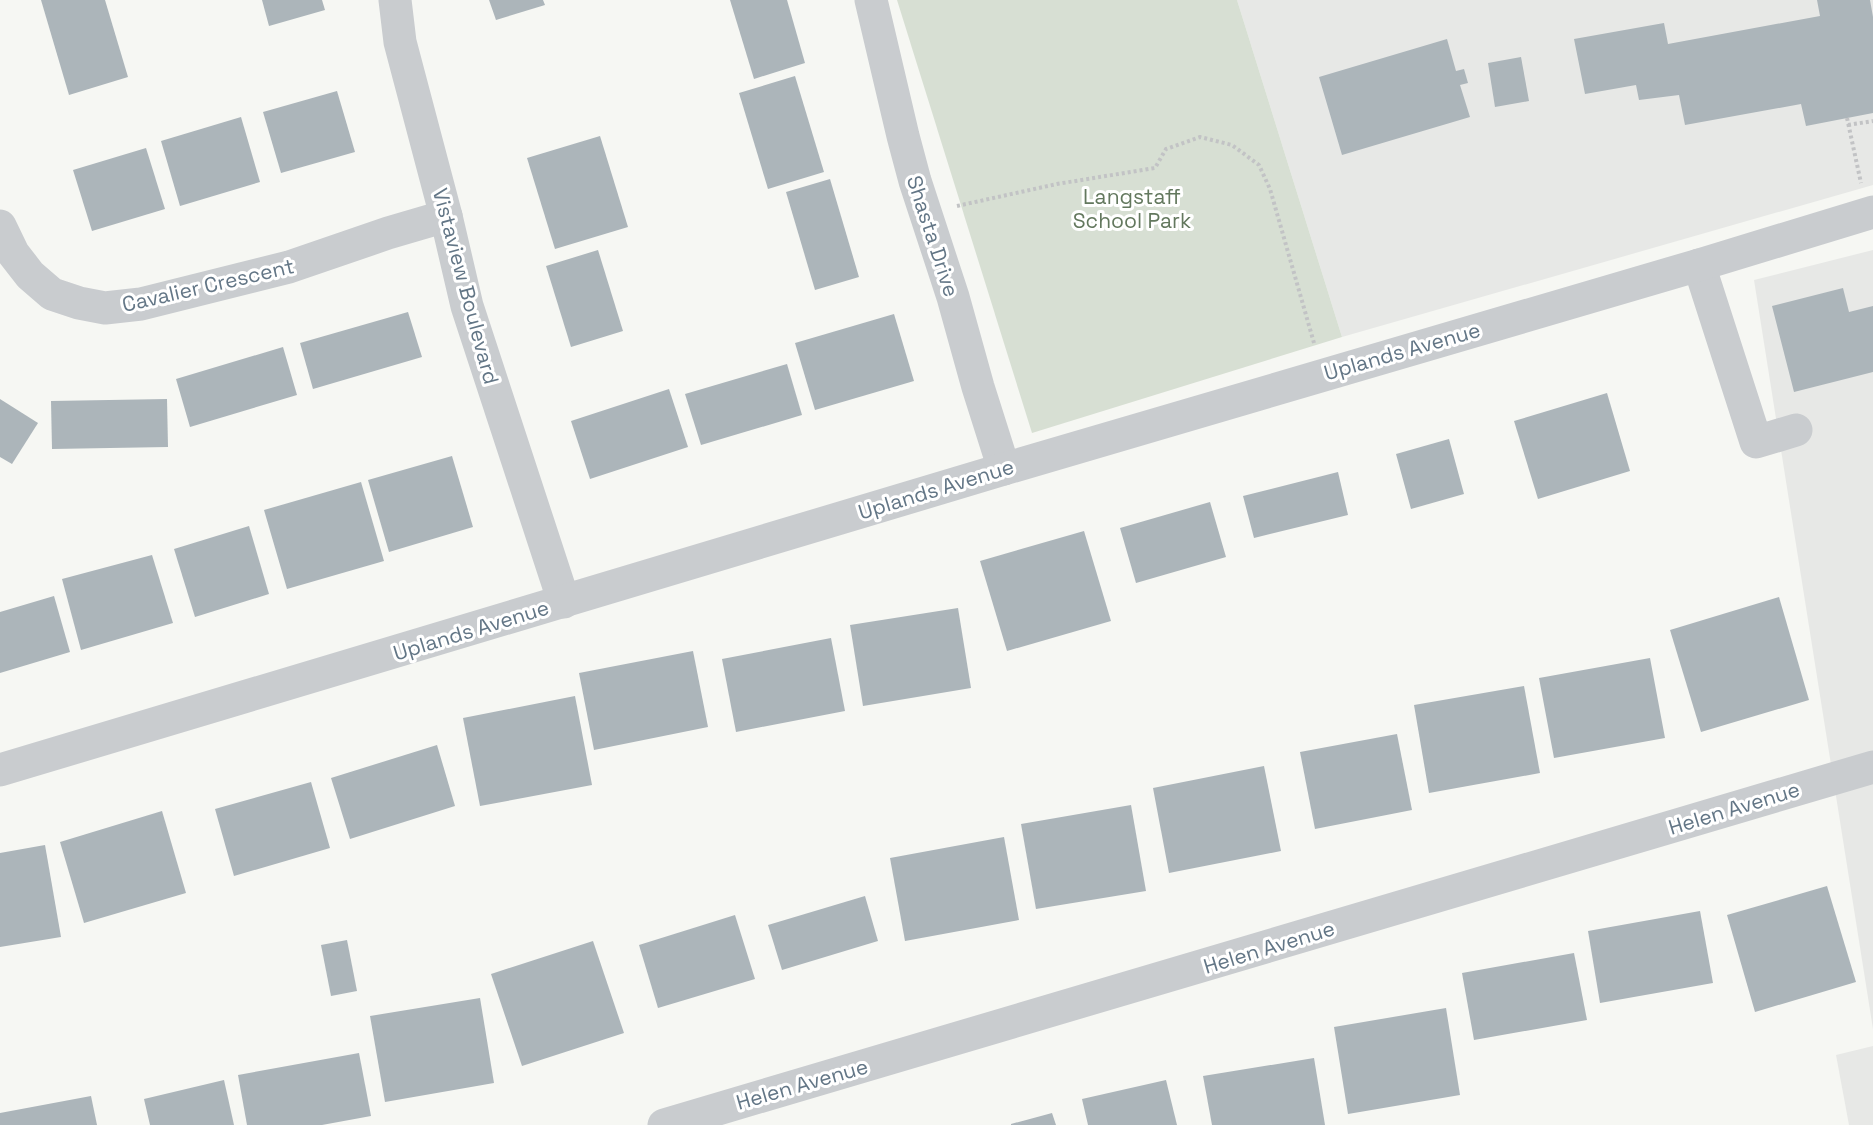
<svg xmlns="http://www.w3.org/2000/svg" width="1873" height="1125" viewBox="0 0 1873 1125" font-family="'Space Grotesk',sans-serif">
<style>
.built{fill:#e7e8e6}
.green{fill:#d7dfd3}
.building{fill:#acb5ba}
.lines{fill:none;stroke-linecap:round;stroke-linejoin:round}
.path{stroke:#c2c3c5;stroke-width:4;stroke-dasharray:3 3;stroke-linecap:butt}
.minor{stroke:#c9cccf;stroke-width:33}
.labels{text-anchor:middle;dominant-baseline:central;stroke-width:6;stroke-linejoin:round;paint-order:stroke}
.park-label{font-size:21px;fill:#63785e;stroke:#fff}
.street-label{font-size:21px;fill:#637686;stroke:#fff}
</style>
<rect width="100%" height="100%" fill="#f6f7f3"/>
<g class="built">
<path d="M1237,0H1873V185L1342,337Z"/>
<path d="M1873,250V1029L1754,280Z"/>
<path d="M1873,1046V1125H1849L1836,1055Z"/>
</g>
<path class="green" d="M897,0H1237L1342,337L1032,433Z"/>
<g class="building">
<path d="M41,0H105L128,77L69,95Z"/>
<path d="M262,0H322L325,10L269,26Z"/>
<path d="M489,0H543L545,5L496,20Z"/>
<path d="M730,0H787L805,63L754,79Z"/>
<path d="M1817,0H1870L1873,17V113L1806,126L1801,104L1685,125L1679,95L1639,100L1636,85L1585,94L1574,39L1664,23L1668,44L1820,16Z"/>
<path d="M1447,39L1456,71L1464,69L1468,83L1460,85L1470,117L1342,155L1319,77Z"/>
<path d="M1521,57L1529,101L1495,107L1488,63Z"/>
<path d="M795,76L824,172L768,189L739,93Z"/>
<path d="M337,91L355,152L281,173L263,112Z"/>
<path d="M241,117L260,182L180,206L161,141Z"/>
<path d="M600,136L628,227L555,249L527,158Z"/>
<path d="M146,148L165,209L92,231L73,170Z"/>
<path d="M830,179L859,277L815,290L786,192Z"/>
<path d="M598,250L623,331L571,347L546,266Z"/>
<path d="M1843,288L1849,312L1873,306V372L1794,392L1772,306Z"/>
<path d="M408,312L422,357L313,389L300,343Z"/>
<path d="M894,314L914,381L815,410L795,343Z"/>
<path d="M283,347L297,395L190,427L176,379Z"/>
<path d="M787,364L802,415L701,445L685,394Z"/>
<path d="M669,389L688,447L590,479L571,421Z"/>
<path d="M1607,393L1630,471L1538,499L1514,421Z"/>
<path d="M0,399L38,423L12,464L0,457Z"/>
<path d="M167,399L168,447L52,449L51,401Z"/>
<path d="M1449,439L1464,494L1411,509L1396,454Z"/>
<path d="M452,456L473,527L389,552L368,480Z"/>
<path d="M1338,472L1348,515L1254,538L1243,496Z"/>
<path d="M361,482L384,561L287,589L264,510Z"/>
<path d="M1210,502L1226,557L1136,583L1120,528Z"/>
<path d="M249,526L269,594L195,617L174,549Z"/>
<path d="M1084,531L1111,621L1007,651L980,561Z"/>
<path d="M152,555L173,623L81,650L62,579Z"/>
<path d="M54,596L70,652L0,673V612Z"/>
<path d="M1779,597L1809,700L1701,732L1670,630Z"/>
<path d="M958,608L971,688L863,706L850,625Z"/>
<path d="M831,638L845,711L736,732L722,659Z"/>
<path d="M693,651L708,727L594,750L579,673Z"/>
<path d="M1650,658L1665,738L1554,758L1539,678Z"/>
<path d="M1524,686L1540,773L1429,793L1414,705Z"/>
<path d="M575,696L592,785L480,806L463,718Z"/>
<path d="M1397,734L1412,810L1315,829L1300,752Z"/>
<path d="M437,745L455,806L350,839L331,778Z"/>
<path d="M1264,766L1281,851L1169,873L1153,788Z"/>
<path d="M311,782L330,848L234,876L215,809Z"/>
<path d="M1131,805L1146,891L1036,909L1021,824Z"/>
<path d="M162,811L186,893L84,923L60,842Z"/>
<path d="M1004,837L1019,920L905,941L890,858Z"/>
<path d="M45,845L61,937L0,947V853Z"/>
<path d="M1827,886L1856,982L1755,1012L1727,915Z"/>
<path d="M865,896L878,941L782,970L768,925Z"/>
<path d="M1700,911L1713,983L1600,1003L1588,931Z"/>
<path d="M735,915L755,979L658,1008L639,945Z"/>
<path d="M347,940L357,991L331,996L321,945Z"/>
<path d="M593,941L624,1033L522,1066L491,974Z"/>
<path d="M1574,953L1587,1020L1474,1040L1462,973Z"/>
<path d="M480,998L494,1083L385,1102L370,1016Z"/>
<path d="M1446,1008L1460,1095L1348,1114L1334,1027Z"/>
<path d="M359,1053L371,1116L322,1125H247L238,1075Z"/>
<path d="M1314,1058L1325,1125H1212L1203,1076Z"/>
<path d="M224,1080L234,1125H150L144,1099Z"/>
<path d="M1166,1080L1177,1125H1088L1082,1099Z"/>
<path d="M91,1096L97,1125H0V1113Z"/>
<path d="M1052,1113L1056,1125H1011V1124Z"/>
</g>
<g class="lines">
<g class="path">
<path d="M1847,118L1861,183"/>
<path d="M1848,125L1873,121"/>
<path d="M957,206L1057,184L1155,168L1166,149L1200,137L1232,145L1259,165L1270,189L1314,343"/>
</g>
<g class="minor">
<path d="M395,0L400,42L446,216L467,306L564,602"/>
<path d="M871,0L903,136L915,181L953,297L978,387L1004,469"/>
<path d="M0,226L13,253L30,275L52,294L79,303L105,308L141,304L289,267L388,233L446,216"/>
<path d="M1699,265L1756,442L1796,430"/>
<path d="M0,770L1004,469L1699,265L1873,212"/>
<path d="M664,1125L1873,767"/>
</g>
</g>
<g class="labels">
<g class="park-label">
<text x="1132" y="196">Langstaff<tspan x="1132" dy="24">School Park</tspan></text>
</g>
<g class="street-label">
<text transform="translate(933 236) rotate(72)">Shasta Drive</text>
<text transform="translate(208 285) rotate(-13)">Cavalier Crescent</text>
<text transform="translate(466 286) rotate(75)">Vistaview Boulevard</text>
<text transform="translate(1402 351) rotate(-16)">Uplands Avenue</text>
<text transform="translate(936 489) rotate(-17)">Uplands Avenue</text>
<text transform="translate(471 630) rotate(-17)">Uplands Avenue</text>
<text transform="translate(1734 808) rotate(-17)">Helen Avenue</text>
<text transform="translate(1269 947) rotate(-17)">Helen Avenue</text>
<text transform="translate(802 1084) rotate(-16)">Helen Avenue</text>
</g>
</g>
</svg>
